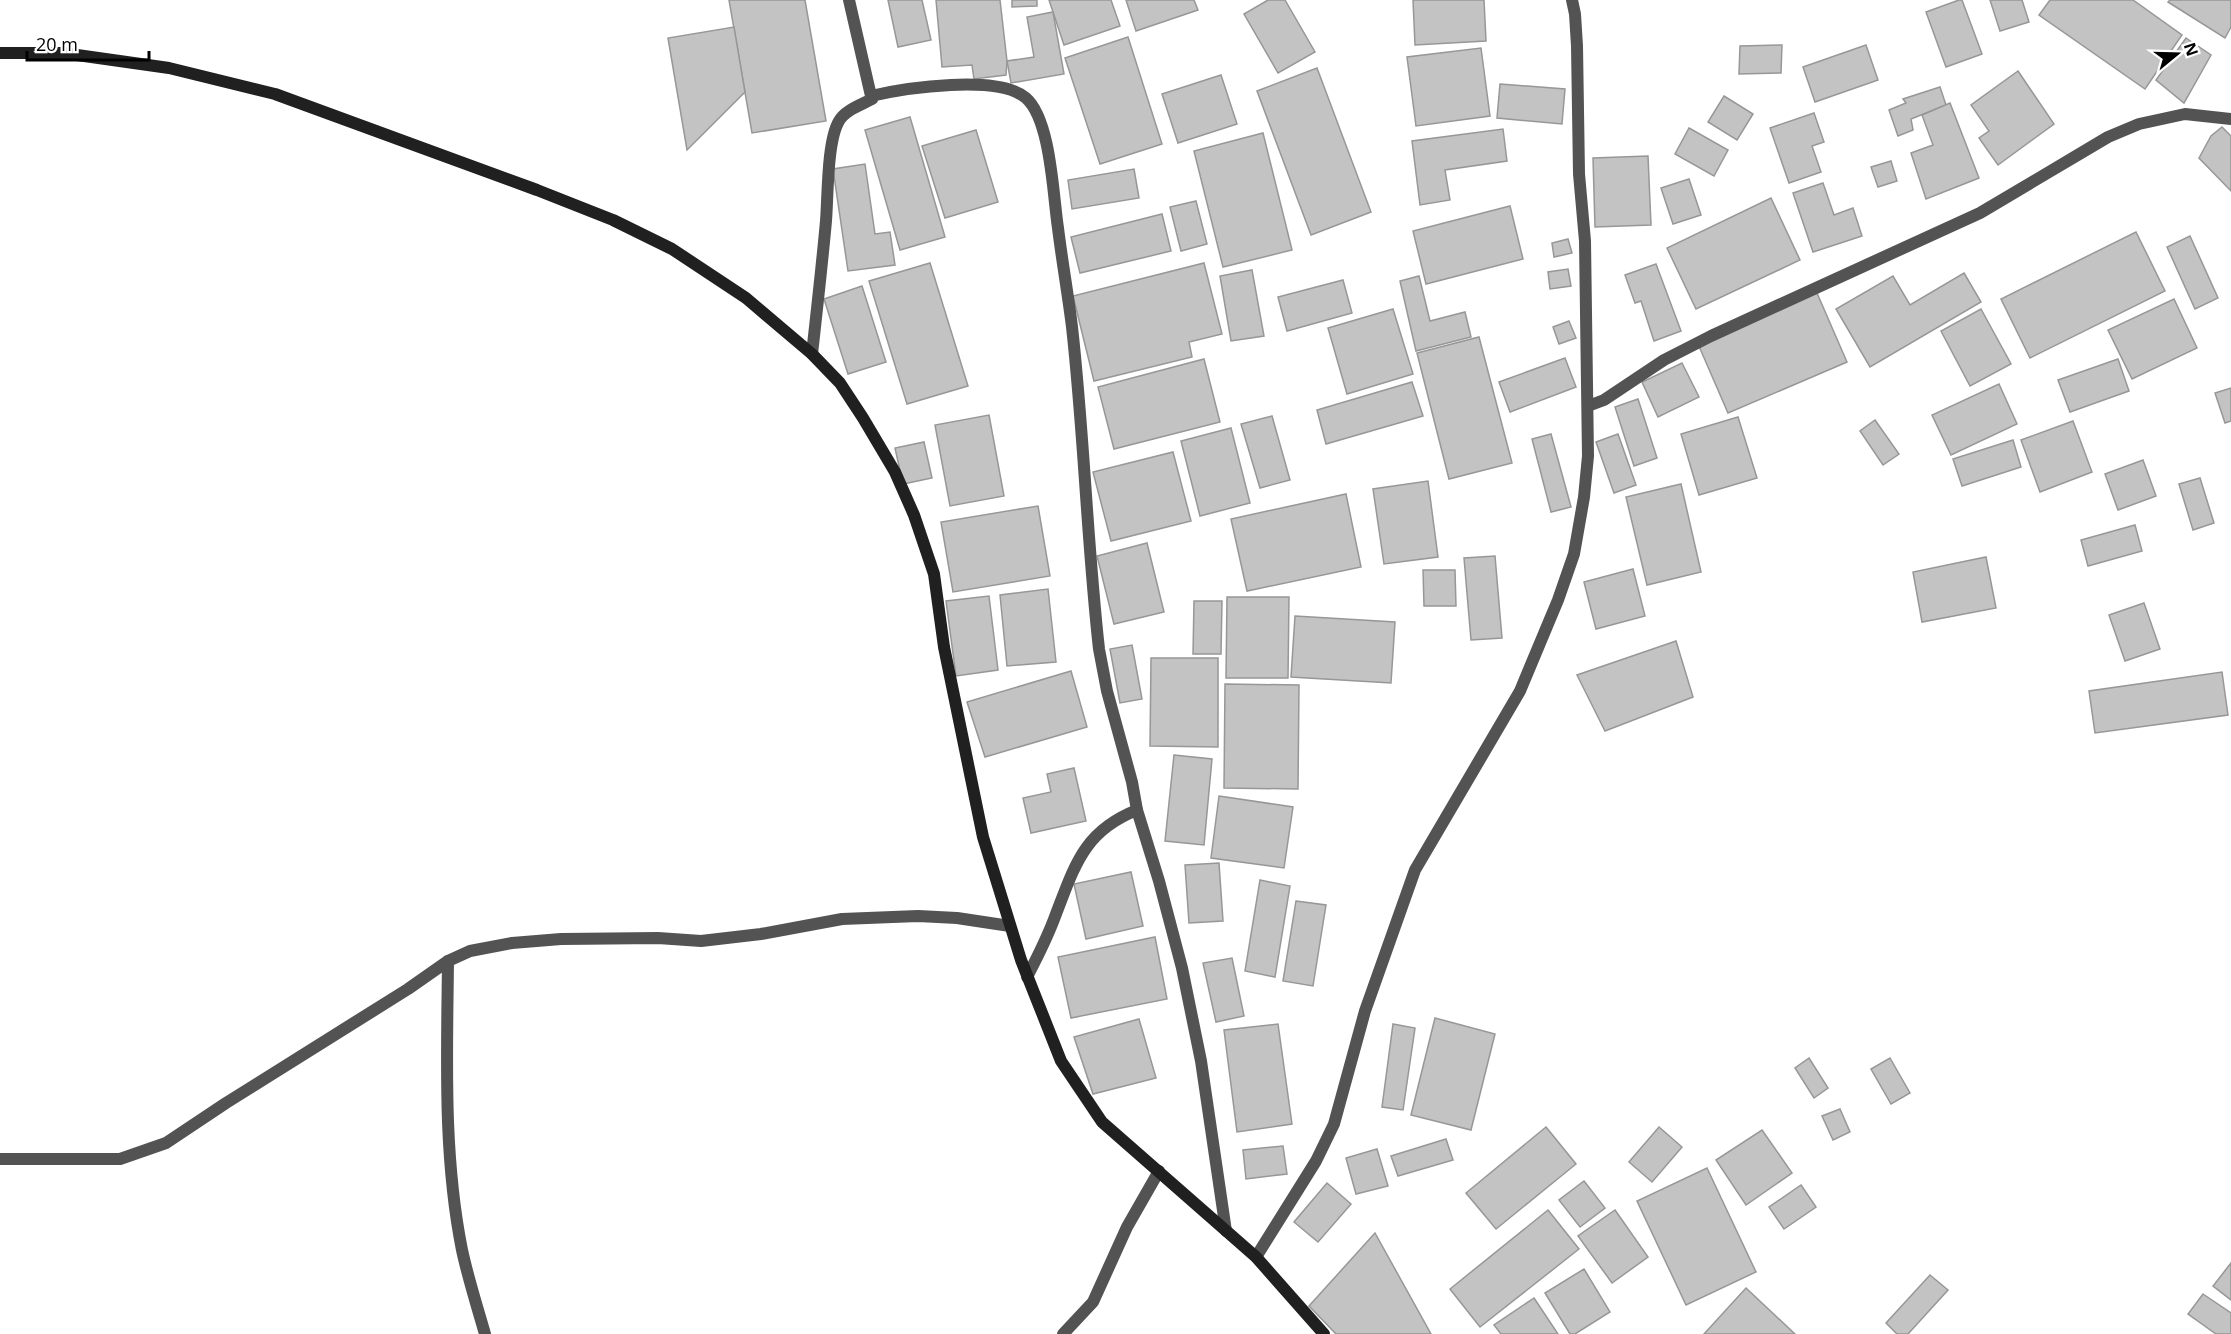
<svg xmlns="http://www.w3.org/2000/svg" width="2231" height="1334" viewBox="0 0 2231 1334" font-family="'Open Sans',sans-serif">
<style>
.building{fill:#c3c3c3;stroke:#979797;stroke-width:1.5}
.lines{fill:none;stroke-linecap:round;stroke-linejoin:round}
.minor{stroke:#535353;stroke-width:12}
.secondary{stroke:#202020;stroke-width:12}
</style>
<rect width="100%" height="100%" fill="#fff"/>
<g class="building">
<path d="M729,0H805L826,121L752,133Z"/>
<path d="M888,0H922L931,40L898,47Z"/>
<path d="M936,0H1000L1007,61L1006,75L974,79L972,65L942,67Z"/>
<path d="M1012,0H1037V6L1012,7Z"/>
<path d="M1049,0H1111L1120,26L1064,45Z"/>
<path d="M1126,0H1194L1198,10L1136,31Z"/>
<path d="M1268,0H1285L1315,52L1278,73L1244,14Z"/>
<path d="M1413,0H1484L1486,41L1415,45Z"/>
<path d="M1959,0H1962L1982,54L1946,67L1926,12Z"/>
<path d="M1990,0H2022L2029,22L2000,31Z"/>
<path d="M2050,0H2133L2182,35L2145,89L2039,15Z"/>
<path d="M2170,0H2231V27L2225,38L2168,2Z"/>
<path d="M1053,12L1064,74L1011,83L1007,61L1034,57L1027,17Z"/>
<path d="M734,27L745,92L687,150L668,38Z"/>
<path d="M1128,37L1162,144L1100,164L1065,58Z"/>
<path d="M2186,38L2211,55L2184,103L2156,80Z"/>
<path d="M1782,45L1781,73L1739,74L1740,46Z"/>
<path d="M1866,45L1878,80L1815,102L1803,67Z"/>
<path d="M1481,48L1490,116L1416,126L1407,57Z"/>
<path d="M1317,68L1371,212L1311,235L1257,91Z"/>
<path d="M2018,71L2054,124L1998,165L1979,138L1989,131L1971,105Z"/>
<path d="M1221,75L1237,124L1178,143L1162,94Z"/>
<path d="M1500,84L1565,89L1562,124L1497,118Z"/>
<path d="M1940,87L1946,105L1911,119L1913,130L1898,136L1889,110L1906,103L1903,99Z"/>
<path d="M1724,96L1753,114L1737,140L1708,122Z"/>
<path d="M1950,103L1979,178L1926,199L1911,153L1933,145L1922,115Z"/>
<path d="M1814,113L1824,142L1812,146L1821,172L1789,183L1770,128Z"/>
<path d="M910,117L945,237L900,250L865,130Z"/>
<path d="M2222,127L2231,136V191L2199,158L2211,136Z"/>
<path d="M1689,128L1728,150L1714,176L1675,154Z"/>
<path d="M1503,129L1507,161L1445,170L1450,200L1420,205L1412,141Z"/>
<path d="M976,130L998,202L945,218L922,146Z"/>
<path d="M1263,133L1292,250L1223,267L1194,151Z"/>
<path d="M1648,156L1651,225L1595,227L1593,158Z"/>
<path d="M1891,161L1897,181L1878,187L1871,167Z"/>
<path d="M865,164L875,234L890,232L895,265L848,271L833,169Z"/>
<path d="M1134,169L1139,198L1072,209L1068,180Z"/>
<path d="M1689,179L1701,215L1673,224L1661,188Z"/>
<path d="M1823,183L1834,215L1853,208L1862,236L1813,252L1793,193Z"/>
<path d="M1771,198L1800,260L1696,309L1667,248Z"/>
<path d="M1196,201L1207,244L1181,251L1170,207Z"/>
<path d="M1510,206L1523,259L1426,284L1413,231Z"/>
<path d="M1162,214L1171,251L1080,273L1071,237Z"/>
<path d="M2136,232L2165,291L2030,358L2001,299Z"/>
<path d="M2190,236L2218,298L2195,309L2167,247Z"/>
<path d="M1568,239L1572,253L1554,257L1552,243Z"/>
<path d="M930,263L968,386L907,404L869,281Z"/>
<path d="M1204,263L1222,334L1189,342L1192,357L1094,381L1073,296Z"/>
<path d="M1656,264L1681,331L1654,341L1641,301L1635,303L1625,275Z"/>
<path d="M1568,269L1571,286L1550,289L1548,272Z"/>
<path d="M1252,270L1264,336L1231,341L1220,276Z"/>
<path d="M1964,273L1981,302L1870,367L1836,309L1893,276L1910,305Z"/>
<path d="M1419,276L1430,321L1465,312L1471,337L1416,351L1400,281Z"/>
<path d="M1343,280L1352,313L1287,331L1278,297Z"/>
<path d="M862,286L886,362L848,374L824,299Z"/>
<path d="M1817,293L1847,362L1728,413L1698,344Z"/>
<path d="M2174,299L2197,348L2132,379L2108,330Z"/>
<path d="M1393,309L1413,374L1347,394L1328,328Z"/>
<path d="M1981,309L2011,364L1970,386L1941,331Z"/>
<path d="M1569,321L1576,338L1559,344L1553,327Z"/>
<path d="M1479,337L1512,463L1449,479L1417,353Z"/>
<path d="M1565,358L1576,387L1510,412L1499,382Z"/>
<path d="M1204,359L1220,422L1114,449L1098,387Z"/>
<path d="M2118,359L2129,391L2070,412L2058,380Z"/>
<path d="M1682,363L1699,397L1658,417L1642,382Z"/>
<path d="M1412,382L1423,416L1326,444L1317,410Z"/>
<path d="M1999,384L2017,424L1951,455L1932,415Z"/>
<path d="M2231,388V421L2225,423L2215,393Z"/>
<path d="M1638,399L1657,458L1634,466L1615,407Z"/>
<path d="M989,415L1004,496L950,506L935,425Z"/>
<path d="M1272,416L1290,480L1260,488L1241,424Z"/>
<path d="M1738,417L1757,478L1699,495L1681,434Z"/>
<path d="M1875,420L1899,454L1883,465L1860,431Z"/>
<path d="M2073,421L2092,472L2040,492L2021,440Z"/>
<path d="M1231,428L1250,503L1200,516L1181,441Z"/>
<path d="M1551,434L1571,507L1551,512L1532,439Z"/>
<path d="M1618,434L1636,485L1614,493L1596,442Z"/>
<path d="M2013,440L2021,467L1962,486L1953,459Z"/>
<path d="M924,442L932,478L903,484L895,448Z"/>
<path d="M1173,452L1191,521L1111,541L1093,472Z"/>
<path d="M2143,460L2156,496L2118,510L2105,474Z"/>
<path d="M2200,478L2214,523L2193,530L2179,484Z"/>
<path d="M1428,481L1438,557L1384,564L1373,489Z"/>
<path d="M1681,484L1701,572L1647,585L1626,497Z"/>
<path d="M1346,494L1361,567L1247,591L1231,519Z"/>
<path d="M1038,506L1050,576L953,592L941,522Z"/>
<path d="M2135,525L2142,551L2088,566L2081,540Z"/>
<path d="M1147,543L1164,612L1114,624L1097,556Z"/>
<path d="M1495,556L1502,638L1471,640L1464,558Z"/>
<path d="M1986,557L1996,608L1922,622L1913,572Z"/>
<path d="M1633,569L1645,616L1596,629L1584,582Z"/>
<path d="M1423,570H1455L1456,606H1424Z"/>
<path d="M1048,589L1056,662L1007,666L1000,595Z"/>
<path d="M989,596L998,670L956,676L946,601Z"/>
<path d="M1227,597H1289L1288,678H1226Z"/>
<path d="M1194,601H1222L1221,654H1193Z"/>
<path d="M2144,603L2160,649L2125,661L2109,615Z"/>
<path d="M1295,616L1395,622L1391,683L1291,677Z"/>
<path d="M1676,641L1693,697L1605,731L1577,675Z"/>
<path d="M1132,645L1142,699L1120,703L1110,649Z"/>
<path d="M1151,658H1218V747L1150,746Z"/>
<path d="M1071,671L1087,727L985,757L967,702Z"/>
<path d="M2222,672L2228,715L2095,733L2089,691Z"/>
<path d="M1225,684L1299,685L1298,789L1224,788Z"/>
<path d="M1174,755L1212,759L1204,845L1165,841Z"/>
<path d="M1074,768L1086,821L1031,833L1023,798L1051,792L1047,774Z"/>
<path d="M1219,796L1293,807L1284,868L1211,858Z"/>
<path d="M1219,863L1223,921L1189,923L1185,865Z"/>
<path d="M1131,872L1143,926L1086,939L1074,884Z"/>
<path d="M1260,880L1290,886L1275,977L1245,971Z"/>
<path d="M1296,901L1326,905L1313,986L1283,981Z"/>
<path d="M1155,937L1167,999L1071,1018L1058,957Z"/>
<path d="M1232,958L1244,1016L1216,1022L1203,963Z"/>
<path d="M1435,1018L1495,1034L1471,1130L1411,1115Z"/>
<path d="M1139,1019L1156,1078L1093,1094L1074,1037Z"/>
<path d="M1278,1024L1292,1124L1237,1132L1224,1030Z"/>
<path d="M1393,1024L1415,1028L1403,1110L1382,1107Z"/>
<path d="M1809,1058L1828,1088L1814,1098L1795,1068Z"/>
<path d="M1890,1058L1910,1093L1891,1104L1871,1069Z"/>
<path d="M1840,1109L1850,1132L1833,1140L1822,1116Z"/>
<path d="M1546,1127L1576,1164L1496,1229L1466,1193Z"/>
<path d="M1659,1127L1682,1147L1652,1182L1629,1162Z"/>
<path d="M1762,1130L1792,1173L1746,1205L1716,1160Z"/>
<path d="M1446,1139L1453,1160L1398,1176L1391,1156Z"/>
<path d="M1283,1146L1287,1174L1246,1179L1243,1150Z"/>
<path d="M1377,1149L1388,1186L1356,1194L1346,1158Z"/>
<path d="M1707,1168L1756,1272L1686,1305L1637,1201Z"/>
<path d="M1584,1181L1605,1208L1580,1227L1559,1200Z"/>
<path d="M1327,1183L1351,1204L1318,1242L1294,1222Z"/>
<path d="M1801,1185L1816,1207L1784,1229L1769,1207Z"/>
<path d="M1548,1210L1579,1249L1480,1327L1450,1289Z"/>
<path d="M1615,1210L1648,1257L1612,1283L1578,1236Z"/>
<path d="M1375,1233L1431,1334H1336L1309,1306Z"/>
<path d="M2231,1263V1300L2213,1286Z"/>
<path d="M1584,1269L1610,1312L1575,1334H1570L1545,1293Z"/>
<path d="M1930,1275L1948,1290L1908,1334H1897L1886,1323Z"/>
<path d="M1746,1288L1795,1334H1704Z"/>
<path d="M2203,1294L2231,1313V1334H2216L2188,1314Z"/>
<path d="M1534,1298L1558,1334H1501L1494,1325Z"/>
</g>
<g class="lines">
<g class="minor">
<path d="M849,0L871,96"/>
<path d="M812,354C817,309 822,265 826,221C828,196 827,141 839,121C845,110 861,105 872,99L871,96C905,88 998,74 1026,98C1051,120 1053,196 1058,228C1062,261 1068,294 1072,327C1084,434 1087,542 1099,649L1107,691L1132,782L1137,810L1159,881L1182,968L1201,1061L1226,1231"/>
<path d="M1588,406L1604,400L1664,360L1711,336L1980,213L2108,137L2139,124L2185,114L2231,119"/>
<path d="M448,961C447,1057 443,1155 462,1250C468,1278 477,1306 485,1334"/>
<path d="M1027,977C1038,956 1048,936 1056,914C1075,865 1084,831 1137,810"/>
<path d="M0,1159H120L166,1143L226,1103L408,989L448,961L470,951L512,943L561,939L658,938L701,941L761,934L842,919L918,916L957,918L1010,926"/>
<path d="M1256,1257L1316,1161L1334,1124L1365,1011L1415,870L1520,691L1558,600L1574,554L1584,497L1588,456L1585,241L1579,174L1577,46L1575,14L1572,0"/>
<path d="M1063,1334L1093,1302L1127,1227L1159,1171"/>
</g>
<path class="secondary" d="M0,53H63L169,68L275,94L537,190L613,220L672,249L746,298L812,354L840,383L863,418L895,472L914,515L934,574L944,647L983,837L1021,960L1061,1061L1102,1122L1256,1257L1324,1334"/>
</g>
<g transform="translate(2177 54) rotate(71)" stroke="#ffffff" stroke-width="4.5" paint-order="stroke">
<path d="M0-4.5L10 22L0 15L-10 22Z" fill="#000000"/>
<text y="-9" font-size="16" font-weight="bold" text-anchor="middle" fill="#000000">N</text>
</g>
<path d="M27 51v9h122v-9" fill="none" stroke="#000000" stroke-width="3"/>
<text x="36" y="51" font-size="18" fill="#000000" stroke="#ffffff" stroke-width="4.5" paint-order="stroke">20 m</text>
</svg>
